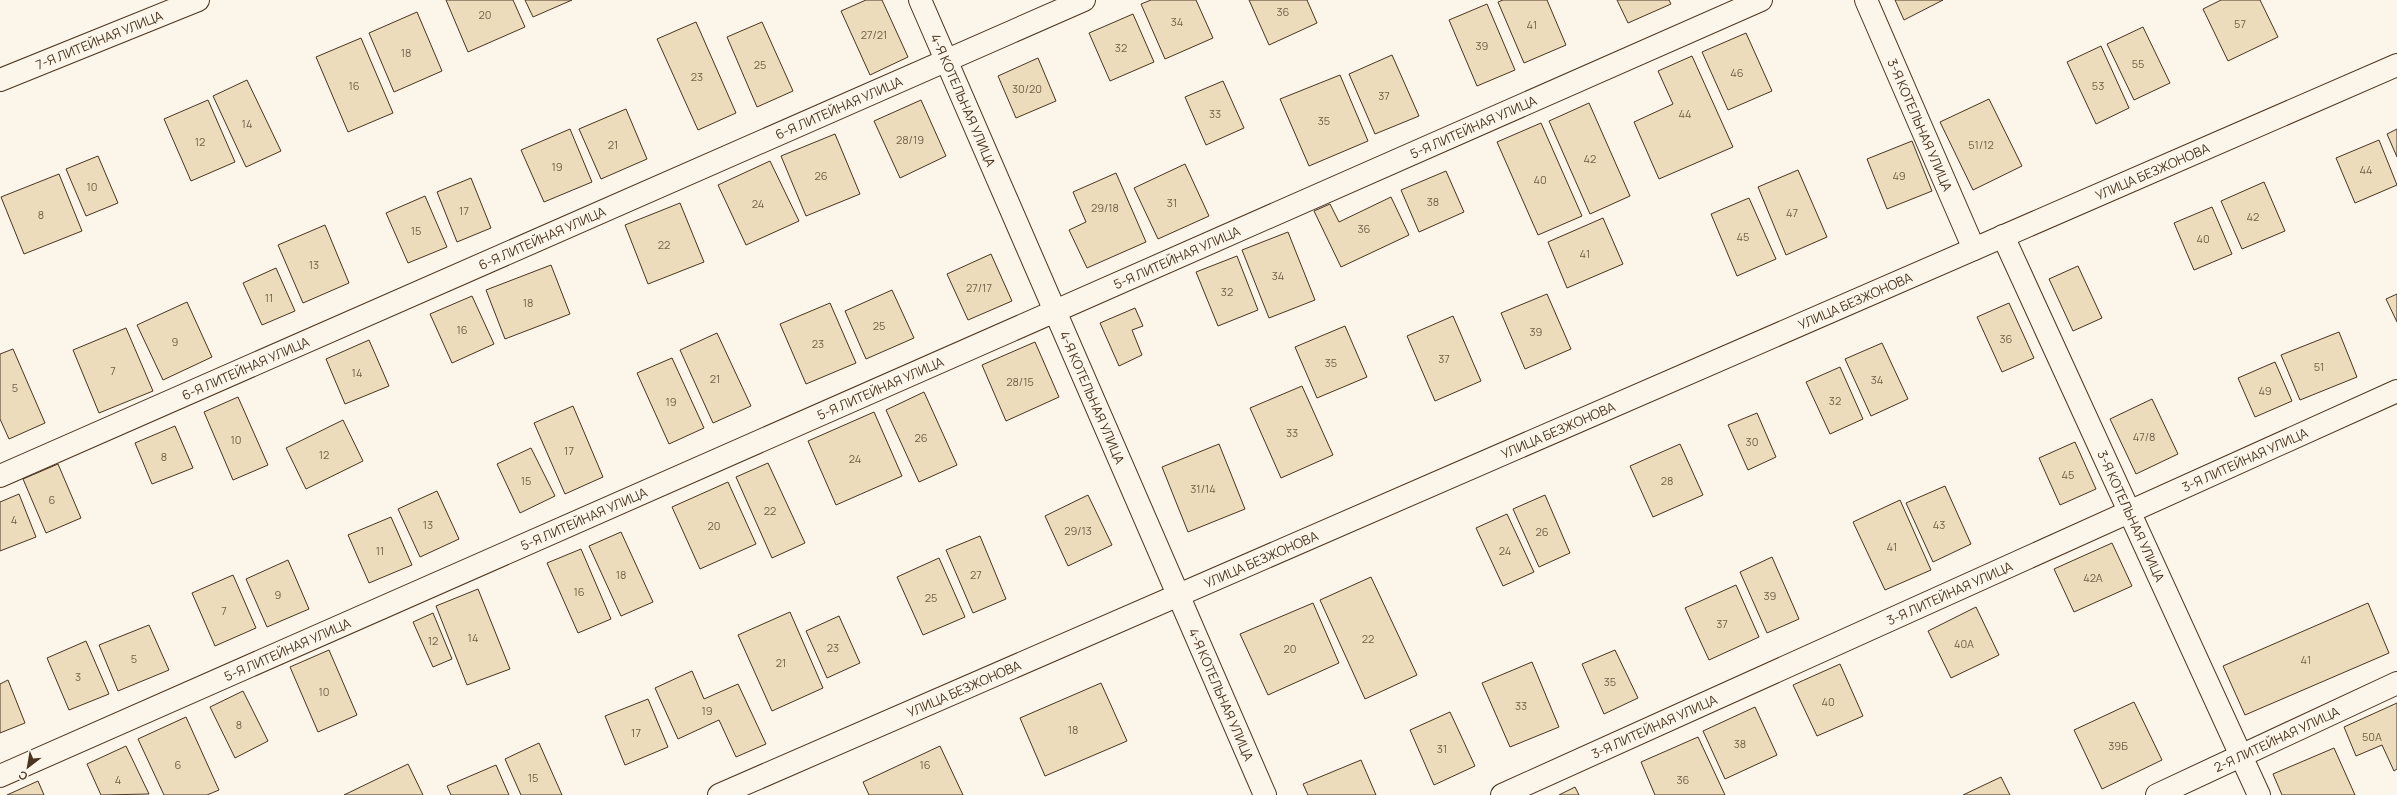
<svg xmlns="http://www.w3.org/2000/svg" width="2397" height="795" viewBox="0 0 2397 795" font-family="Manrope,sans-serif">
<style>
.building{fill:#ecdcbc;stroke:#4a3520}
.lines{fill:none;stroke-linecap:round;stroke-linejoin:round}
.minor-casing{stroke:#4a3520;stroke-width:24}
.minor{stroke:#fbf6e9;stroke-width:22}
.labels{text-anchor:middle;dominant-baseline:central;stroke-width:3;stroke-linejoin:round;paint-order:stroke}
.number-label{font-size:11px;fill:#725f47}
.street-label{font-size:13px;fill:#4a3520;stroke:#fbf6e9}
</style>
<rect width="100%" height="100%" fill="#fbf6e9"/>
<g class="building">
<path d="M446,0H513L525,27L468,52Z"/>
<path d="M525,0H572L533,17Z"/>
<path d="M866,0H882L908,57L870,75L841,11Z"/>
<path d="M1151,0H1196L1213,38L1165,59L1141,4Z"/>
<path d="M1249,0H1307L1317,23L1269,45Z"/>
<path d="M1503,0H1547L1566,45L1524,63L1498,2Z"/>
<path d="M1617,0H1669L1671,4L1628,23Z"/>
<path d="M1895,0H1943L1904,20Z"/>
<path d="M2221,0H2260L2278,37L2228,61L2203,9Z"/>
<path d="M1487,4L1515,70L1477,86L1449,20Z"/>
<path d="M417,12L442,71L394,92L369,33Z"/>
<path d="M1133,14L1154,62L1110,81L1089,33Z"/>
<path d="M696,22L736,113L698,130L657,39Z"/>
<path d="M762,22L793,91L757,107L727,37Z"/>
<path d="M2143,27L2170,83L2134,100L2107,44Z"/>
<path d="M1746,33L1772,91L1728,110L1702,52Z"/>
<path d="M361,38L393,113L348,132L316,57Z"/>
<path d="M2101,46L2129,108L2096,124L2067,62Z"/>
<path d="M1392,55L1419,116L1375,134L1349,74Z"/>
<path d="M1692,56L1733,147L1659,179L1634,122L1673,104L1658,71Z"/>
<path d="M1038,58L1056,101L1016,118L998,76Z"/>
<path d="M1340,75L1368,141L1309,166L1280,99Z"/>
<path d="M247,80L281,151L246,167L213,96Z"/>
<path d="M1223,81L1244,128L1206,145L1185,97Z"/>
<path d="M1989,99L2022,166L1973,190L1940,122Z"/>
<path d="M208,100L235,162L191,181L164,119Z"/>
<path d="M921,100L946,156L900,178L874,121Z"/>
<path d="M1589,103L1630,196L1590,214L1549,121Z"/>
<path d="M626,109L647,159L601,179L579,129Z"/>
<path d="M1541,123L1582,216L1538,235L1497,142Z"/>
<path d="M570,129L592,182L544,202L521,150Z"/>
<path d="M2397,129V157L2387,134Z"/>
<path d="M835,134L860,194L806,216L781,156Z"/>
<path d="M2379,140L2397,185L2355,203L2336,158Z"/>
<path d="M1912,141L1932,191L1887,209L1867,159Z"/>
<path d="M98,156L118,203L86,216L66,169Z"/>
<path d="M770,161L799,221L746,245L718,185Z"/>
<path d="M1185,164L1209,216L1158,239L1134,188Z"/>
<path d="M1798,170L1827,237L1786,255L1758,187Z"/>
<path d="M1446,171L1464,212L1419,232L1401,190Z"/>
<path d="M1116,173L1146,242L1087,268L1069,230L1086,222L1073,192Z"/>
<path d="M59,174L82,231L24,254L1,197Z"/>
<path d="M471,178L491,228L457,242L437,192Z"/>
<path d="M2264,182L2285,231L2242,249L2221,201Z"/>
<path d="M425,196L447,247L408,263L386,213Z"/>
<path d="M1391,197L1409,235L1341,267L1314,211L1330,204L1339,222Z"/>
<path d="M1749,198L1776,259L1737,276L1711,214Z"/>
<path d="M680,203L704,262L648,284L625,225Z"/>
<path d="M2212,207L2232,254L2194,270L2174,223Z"/>
<path d="M1603,218L1623,264L1567,288L1548,242Z"/>
<path d="M325,225L349,283L303,303L278,245Z"/>
<path d="M1288,232L1315,300L1269,318L1242,250Z"/>
<path d="M991,254L1012,301L968,320L947,274Z"/>
<path d="M1237,256L1258,310L1218,326L1196,272Z"/>
<path d="M551,265L570,314L505,339L486,290Z"/>
<path d="M2078,266L2102,318L2073,331L2049,279Z"/>
<path d="M276,268L295,311L262,325L243,283Z"/>
<path d="M892,290L914,338L866,359L845,311Z"/>
<path d="M1547,294L1571,349L1525,369L1501,313Z"/>
<path d="M2397,294V322L2386,299Z"/>
<path d="M472,296L494,344L452,363L430,314Z"/>
<path d="M187,302L212,357L163,380L137,325Z"/>
<path d="M830,303L856,363L806,384L780,324Z"/>
<path d="M2009,303L2034,358L2002,372L1977,317Z"/>
<path d="M1135,308L1143,326L1132,330L1142,355L1119,366L1100,323Z"/>
<path d="M1453,316L1481,381L1435,401L1407,336Z"/>
<path d="M1345,326L1367,377L1317,398L1295,347Z"/>
<path d="M126,328L153,391L99,413L73,350Z"/>
<path d="M2339,332L2357,377L2300,400L2281,355Z"/>
<path d="M717,333L751,406L713,423L680,350Z"/>
<path d="M369,340L389,386L345,404L326,359Z"/>
<path d="M1035,342L1059,397L1006,421L982,365Z"/>
<path d="M1882,343L1908,399L1871,416L1845,359Z"/>
<path d="M13,349L45,423L9,439L0,419V354Z"/>
<path d="M672,358L704,428L669,444L637,373Z"/>
<path d="M2275,362L2292,401L2255,417L2238,378Z"/>
<path d="M1840,367L1863,419L1830,434L1806,382Z"/>
<path d="M1302,386L1333,455L1281,478L1250,408Z"/>
<path d="M924,392L957,465L919,482L886,410Z"/>
<path d="M238,397L268,465L233,480L204,412Z"/>
<path d="M2152,399L2178,454L2136,474L2110,419Z"/>
<path d="M573,406L603,477L565,494L534,423Z"/>
<path d="M874,412L902,476L836,505L808,441Z"/>
<path d="M1757,413L1776,457L1748,470L1728,425Z"/>
<path d="M343,420L363,461L306,489L286,448Z"/>
<path d="M175,426L193,468L152,484L135,443Z"/>
<path d="M2075,442L2096,489L2060,505L2039,458Z"/>
<path d="M1219,444L1245,509L1188,532L1162,467Z"/>
<path d="M1680,444L1703,495L1653,517L1630,466Z"/>
<path d="M531,448L555,496L520,513L497,464Z"/>
<path d="M768,463L805,543L772,558L736,477Z"/>
<path d="M58,464L81,518L46,533L23,479Z"/>
<path d="M728,482L756,544L700,569L672,507Z"/>
<path d="M1945,486L1971,544L1933,562L1906,503Z"/>
<path d="M437,491L459,539L420,557L398,509Z"/>
<path d="M19,494L36,537L0,551V502Z"/>
<path d="M1088,495L1112,545L1068,566L1045,516Z"/>
<path d="M1545,495L1570,553L1539,567L1513,509Z"/>
<path d="M1900,500L1931,570L1885,590L1853,522Z"/>
<path d="M1507,514L1534,572L1503,586L1476,528Z"/>
<path d="M391,517L412,565L369,583L348,535Z"/>
<path d="M621,532L653,602L621,616L589,546Z"/>
<path d="M980,536L1006,599L973,613L946,550Z"/>
<path d="M2112,543L2132,586L2074,612L2054,569Z"/>
<path d="M581,549L611,619L578,633L547,563Z"/>
<path d="M1772,557L1799,619L1767,633L1740,572Z"/>
<path d="M939,558L965,617L923,635L897,577Z"/>
<path d="M288,560L309,609L267,627L246,579Z"/>
<path d="M233,575L256,628L215,646L192,593Z"/>
<path d="M1371,577L1417,675L1365,699L1320,600Z"/>
<path d="M1736,585L1759,637L1709,660L1685,608Z"/>
<path d="M478,589L510,669L467,685L436,606Z"/>
<path d="M1313,603L1339,663L1268,695L1240,634Z"/>
<path d="M2368,603L2389,653L2245,715L2223,666Z"/>
<path d="M1976,607L1999,655L1951,678L1928,631Z"/>
<path d="M790,612L823,688L772,711L738,635Z"/>
<path d="M433,613L452,659L433,667L413,622Z"/>
<path d="M839,616L860,663L827,678L806,631Z"/>
<path d="M149,625L169,670L118,691L99,645Z"/>
<path d="M86,641L109,694L69,710L47,658Z"/>
<path d="M329,650L357,715L318,732L290,667Z"/>
<path d="M1615,650L1638,698L1604,714L1582,664Z"/>
<path d="M1532,662L1559,727L1510,747L1482,683Z"/>
<path d="M1840,664L1863,716L1817,736L1793,685Z"/>
<path d="M692,671L704,699L738,684L766,744L736,757L719,720L678,739L655,688Z"/>
<path d="M8,680L25,723L0,733V684Z"/>
<path d="M1101,683L1127,741L1045,776L1020,718Z"/>
<path d="M243,691L268,741L235,758L210,707Z"/>
<path d="M648,699L668,747L625,765L605,716Z"/>
<path d="M2134,702L2162,760L2102,789L2074,730Z"/>
<path d="M2397,703V769L2394,771L2382,745L2356,756L2344,727Z"/>
<path d="M1755,707L1777,755L1725,779L1703,731Z"/>
<path d="M1450,712L1475,766L1434,785L1410,730Z"/>
<path d="M186,717L219,790L207,795H164L138,739Z"/>
<path d="M1698,737L1725,795H1655L1641,762Z"/>
<path d="M539,743L562,795H521L505,759Z"/>
<path d="M126,746L149,794L101,795L87,764Z"/>
<path d="M940,746L963,795H869L863,782Z"/>
<path d="M2334,748L2355,795H2282L2273,774Z"/>
<path d="M1361,760L1376,795H1308L1303,784Z"/>
<path d="M408,764L423,795H344Z"/>
<path d="M496,765L509,795H451L447,786Z"/>
<path d="M2001,777L2010,795H1963Z"/>
<path d="M38,781L44,795H7Z"/>
<path d="M1575,787L1579,795H1559Z"/>
</g>
<g class="lines">
<g class="minor-casing">
<g id="minor">
<path id="s1" d="M920,0L1265,795"/>
<path id="s2" d="M1866,0L1974,249"/>
<path id="s3" d="M0,80L198,0"/>
<path id="s4" d="M2003,236L2259,795"/>
<path id="s5" d="M0,476L1084,0"/>
<path id="s6" d="M0,776L1761,0"/>
<path id="s7" d="M719,795L2397,65"/>
<path id="s8" d="M1502,795L2397,391"/>
<path id="s9" d="M2157,795L2397,683"/>
</g>
</g>
<use href="#minor" class="minor"/>
</g>
<g class="labels">
<g class="number-label">
<text x="1283" y="11">36</text>
<text x="485" y="14">20</text>
<text x="1177" y="21">34</text>
<text x="2240" y="23">57</text>
<text x="1532" y="24">41</text>
<text x="874" y="34">27/21</text>
<text x="1482" y="45">39</text>
<text x="1121" y="47">32</text>
<text x="406" y="52">18</text>
<text x="2138" y="63">55</text>
<text x="760" y="64">25</text>
<text x="1737" y="72">46</text>
<text x="697" y="76">23</text>
<text x="354" y="85">16</text>
<text x="2098" y="85">53</text>
<text x="1027" y="88">30/20</text>
<text x="1384" y="95">37</text>
<text x="1215" y="113">33</text>
<text x="1685" y="113">44</text>
<text x="1324" y="120">35</text>
<text x="247" y="123">14</text>
<text x="910" y="139">28/19</text>
<text x="200" y="141">12</text>
<text x="613" y="144">21</text>
<text x="1981" y="144">51/12</text>
<text x="1590" y="158">42</text>
<text x="557" y="166">19</text>
<text x="2366" y="169">44</text>
<text x="821" y="175">26</text>
<text x="1899" y="175">49</text>
<text x="1540" y="179">40</text>
<text x="92" y="186">10</text>
<text x="1433" y="201">38</text>
<text x="1172" y="202">31</text>
<text x="758" y="203">24</text>
<text x="1105" y="207">29/18</text>
<text x="464" y="210">17</text>
<text x="1792" y="212">47</text>
<text x="41" y="214">8</text>
<text x="2253" y="216">42</text>
<text x="1364" y="228">36</text>
<text x="416" y="230">15</text>
<text x="1743" y="236">45</text>
<text x="2203" y="238">40</text>
<text x="664" y="244">22</text>
<text x="1585" y="253">41</text>
<text x="314" y="264">13</text>
<text x="1278" y="275">34</text>
<text x="979" y="287">27/17</text>
<text x="1227" y="291">32</text>
<text x="269" y="297">11</text>
<text x="528" y="302">18</text>
<text x="879" y="325">25</text>
<text x="462" y="329">16</text>
<text x="1536" y="331">39</text>
<text x="2006" y="338">36</text>
<text x="175" y="341">9</text>
<text x="818" y="343">23</text>
<text x="1444" y="358">37</text>
<text x="1331" y="362">35</text>
<text x="2319" y="366">51</text>
<text x="113" y="370">7</text>
<text x="357" y="372">14</text>
<text x="715" y="378">21</text>
<text x="1877" y="379">34</text>
<text x="1020" y="381">28/15</text>
<text x="15" y="387">5</text>
<text x="2265" y="390">49</text>
<text x="1835" y="400">32</text>
<text x="671" y="401">19</text>
<text x="1292" y="432">33</text>
<text x="2144" y="436">47/8</text>
<text x="921" y="437">26</text>
<text x="236" y="439">10</text>
<text x="1752" y="441">30</text>
<text x="569" y="450">17</text>
<text x="324" y="454">12</text>
<text x="164" y="456">8</text>
<text x="855" y="458">24</text>
<text x="2068" y="474">45</text>
<text x="526" y="480">15</text>
<text x="1667" y="480">28</text>
<text x="1203" y="488">31/14</text>
<text x="52" y="499">6</text>
<text x="770" y="510">22</text>
<text x="14" y="519">4</text>
<text x="428" y="524">13</text>
<text x="1939" y="524">43</text>
<text x="714" y="525">20</text>
<text x="1078" y="530">29/13</text>
<text x="1542" y="531">26</text>
<text x="1892" y="546">41</text>
<text x="380" y="550">11</text>
<text x="1505" y="550">24</text>
<text x="621" y="574">18</text>
<text x="976" y="574">27</text>
<text x="2093" y="577">42А</text>
<text x="579" y="591">16</text>
<text x="278" y="594">9</text>
<text x="1770" y="595">39</text>
<text x="931" y="597">25</text>
<text x="224" y="610">7</text>
<text x="1722" y="623">37</text>
<text x="473" y="637">14</text>
<text x="1368" y="638">22</text>
<text x="433" y="640">12</text>
<text x="1964" y="643">40А</text>
<text x="833" y="647">23</text>
<text x="1290" y="648">20</text>
<text x="134" y="658">5</text>
<text x="2306" y="659">41</text>
<text x="781" y="662">21</text>
<text x="78" y="676">3</text>
<text x="1610" y="681">35</text>
<text x="324" y="691">10</text>
<text x="1828" y="701">40</text>
<text x="1521" y="705">33</text>
<text x="707" y="710">19</text>
<text x="239" y="724">8</text>
<text x="1073" y="729">18</text>
<text x="636" y="732">17</text>
<text x="2372" y="736">50А</text>
<text x="1740" y="743">38</text>
<text x="2118" y="745">39Б</text>
<text x="1442" y="748">31</text>
<text x="178" y="764">6</text>
<text x="925" y="764">16</text>
<text x="533" y="777">15</text>
<text x="118" y="779">4</text>
<text x="1683" y="779">36</text>
</g>
<g class="street-label">
<text stroke="none"><textPath href="#s3" startOffset="107">7-Я ЛИТЕЙНАЯ УЛИЦА</textPath></text>
<text stroke="none"><textPath href="#s1" startOffset="109">4-Я КОТЕЛЬНАЯ УЛИЦА</textPath></text>
<text stroke="none"><textPath href="#s5" startOffset="916">6-Я ЛИТЕЙНАЯ УЛИЦА</textPath></text>
<text stroke="none"><textPath href="#s2" startOffset="136">3-Я КОТЕЛЬНАЯ УЛИЦА</textPath></text>
<text stroke="none"><textPath href="#s6" startOffset="1610">5-Я ЛИТЕЙНАЯ УЛИЦА</textPath></text>
<text stroke="none"><textPath href="#s7" startOffset="1563">УЛИЦА БЕЗЖОНОВА</textPath></text>
<text stroke="none"><textPath href="#s5" startOffset="592">6-Я ЛИТЕЙНАЯ УЛИЦА</textPath></text>
<text stroke="none"><textPath href="#s6" startOffset="1286">5-Я ЛИТЕЙНАЯ УЛИЦА</textPath></text>
<text stroke="none"><textPath href="#s7" startOffset="1239">УЛИЦА БЕЗЖОНОВА</textPath></text>
<text stroke="none"><textPath href="#s5" startOffset="268">6-Я ЛИТЕЙНАЯ УЛИЦА</textPath></text>
<text stroke="none"><textPath href="#s6" startOffset="962">5-Я ЛИТЕЙНАЯ УЛИЦА</textPath></text>
<text stroke="none"><textPath href="#s1" startOffset="433">4-Я КОТЕЛЬНАЯ УЛИЦА</textPath></text>
<text stroke="none"><textPath href="#s7" startOffset="915">УЛИЦА БЕЗЖОНОВА</textPath></text>
<text stroke="none"><textPath href="#s8" startOffset="815">3-Я ЛИТЕЙНАЯ УЛИЦА</textPath></text>
<text stroke="none"><textPath href="#s4" startOffset="308">3-Я КОТЕЛЬНАЯ УЛИЦА</textPath></text>
<text stroke="none"><textPath href="#s6" startOffset="638">5-Я ЛИТЕЙНАЯ УЛИЦА</textPath></text>
<text stroke="none"><textPath href="#s7" startOffset="591">УЛИЦА БЕЗЖОНОВА</textPath></text>
<text stroke="none"><textPath href="#s8" startOffset="491">3-Я ЛИТЕЙНАЯ УЛИЦА</textPath></text>
<text stroke="none"><textPath href="#s6" startOffset="314">5-Я ЛИТЕЙНАЯ УЛИЦА</textPath></text>
<text stroke="none"><textPath href="#s7" startOffset="267">УЛИЦА БЕЗЖОНОВА</textPath></text>
<text stroke="none"><textPath href="#s1" startOffset="757">4-Я КОТЕЛЬНАЯ УЛИЦА</textPath></text>
<text stroke="none"><textPath href="#s8" startOffset="167">3-Я ЛИТЕЙНАЯ УЛИЦА</textPath></text>
<text stroke="none"><textPath href="#s9" startOffset="132">2-Я ЛИТЕЙНАЯ УЛИЦА</textPath></text>
</g>
</g>
<g transform="translate(28 767) rotate(211)" stroke="#fbf6e9" stroke-width="3" paint-order="stroke">
<path d="M0-3L7 15L0 10L-7 15Z" fill="#4a3520"/>
<text y="-6" font-size="11" font-weight="bold" text-anchor="middle" fill="#4a3520">С</text>
</g>
</svg>
